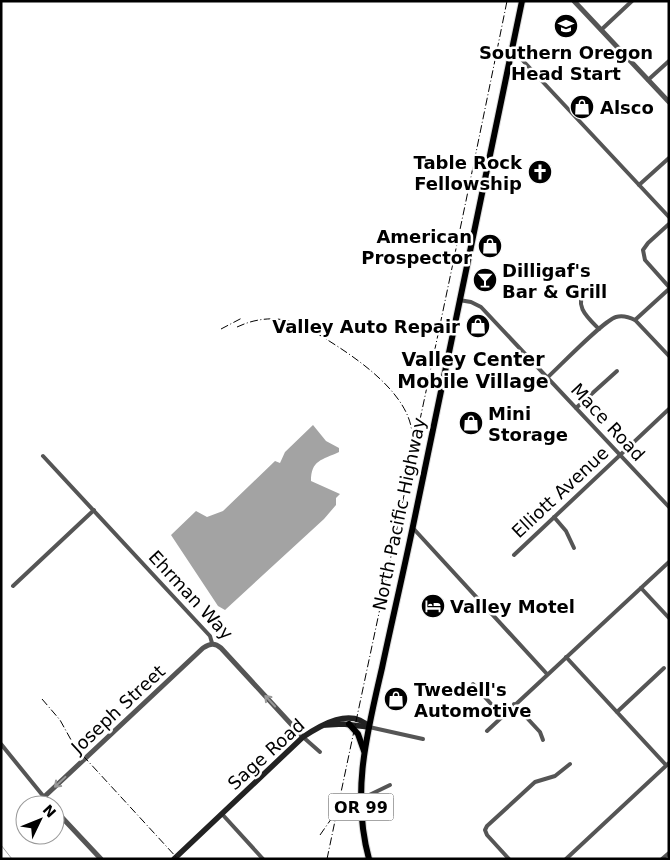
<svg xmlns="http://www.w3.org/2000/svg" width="670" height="860" viewBox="0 0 670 860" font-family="'DejaVu Sans',sans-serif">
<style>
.water{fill:#a3a3a3}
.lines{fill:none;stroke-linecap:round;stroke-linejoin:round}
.stream{stroke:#a3a3a3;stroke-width:1}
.primary-casing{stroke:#dbdbdb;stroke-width:8}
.minor{stroke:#555;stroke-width:4}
.tertiary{stroke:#555;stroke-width:5}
.secondary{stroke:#222;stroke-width:5.5}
.primary{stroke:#000;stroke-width:6}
.rail{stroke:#000;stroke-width:1;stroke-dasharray:8 2.5 1 2.5;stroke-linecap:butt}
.oneway{stroke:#999}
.labels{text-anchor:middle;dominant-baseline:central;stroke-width:5;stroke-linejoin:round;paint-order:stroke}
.shield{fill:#fff;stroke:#4c4c4c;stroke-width:1}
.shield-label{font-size:16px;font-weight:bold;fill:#000}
.poi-label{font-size:18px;font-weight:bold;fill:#000;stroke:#fff;text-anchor:start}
.street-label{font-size:18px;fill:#000;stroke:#fff}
.neighbourhood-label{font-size:19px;font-weight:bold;fill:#000;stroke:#fff}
</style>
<rect width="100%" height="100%" fill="#fff"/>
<path class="water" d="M313,425L326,441L339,448V452C322,460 311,460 311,481L340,494L336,498V505L324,519L225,610L218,606L171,535L196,511L207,517L223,511L275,461L280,463L285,452Z"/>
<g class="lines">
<path class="stream" d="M1,845L12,859"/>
<g class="primary-casing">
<g id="primary">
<path d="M349,724L358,734L364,751"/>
<path d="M369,859C351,793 367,733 382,668C392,621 403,574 413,526C449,351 486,176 522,1"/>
</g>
</g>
<g class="minor">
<path d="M601,30L632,1"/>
<path d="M513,50L669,217"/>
<path d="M648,80L669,61"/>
<path d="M639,185L669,158"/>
<path d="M669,224L648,243L643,250L645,260L669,287"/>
<path d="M586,289C573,305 587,317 599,329"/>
<path d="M459,300L471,302L481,307L669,507"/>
<path d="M635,320L669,289"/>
<path d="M548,377C561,365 603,321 616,317C623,315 629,317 635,320L669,356"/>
<path d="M576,408L617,371"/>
<path d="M43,456L210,636L212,643"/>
<path d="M554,517L566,531L574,548"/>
<path d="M412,527L547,674"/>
<path d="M514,555L669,409"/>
<path d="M13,586L94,510"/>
<path d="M641,588L669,618"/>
<path d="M566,657L666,765"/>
<path d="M473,684L502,716"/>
<path d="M514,704L540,732L543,740"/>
<path d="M617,712L664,668"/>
<path d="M369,727L423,739"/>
<path d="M487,731L669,562"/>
<path d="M303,737L320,752"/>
<path d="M1,744L44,797"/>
<path d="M361,799L390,785"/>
<path d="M222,814L263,859"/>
<path d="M509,859L487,835L485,830L487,826L535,782L555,776L570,764"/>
<path d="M566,859L669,763"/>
<path d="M662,859L669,853"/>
</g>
<g class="tertiary">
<path d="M574,1L669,102"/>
<path d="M51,805L44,797L203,648C211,643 215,643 221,648L303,737"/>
<path d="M55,810L101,859"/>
</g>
<g class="secondary">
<path d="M326,725L343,724L369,727"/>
<path d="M174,859L303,737C321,725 351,707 369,727"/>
</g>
<use href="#primary" class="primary"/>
<g class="rail">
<path d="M237,327C252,320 268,317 285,320C300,322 313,331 326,339C358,359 415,397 412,440"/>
<path d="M221,329L242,318"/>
<path d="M42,699L60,720L75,747L178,859"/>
<path d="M320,835L334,815"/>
<path d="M327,859C387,573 449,288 507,1"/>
</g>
</g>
<defs><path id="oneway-shaft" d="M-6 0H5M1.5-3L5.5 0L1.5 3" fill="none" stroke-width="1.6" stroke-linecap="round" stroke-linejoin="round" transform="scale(1.25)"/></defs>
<g class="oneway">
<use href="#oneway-shaft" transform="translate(270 701) rotate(-133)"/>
<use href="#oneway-shaft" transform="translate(60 782) rotate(137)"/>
</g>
<defs>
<g id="school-disc" transform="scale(1.25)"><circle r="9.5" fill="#000" stroke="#fff"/><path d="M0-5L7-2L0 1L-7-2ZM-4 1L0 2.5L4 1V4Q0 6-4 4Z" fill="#fff"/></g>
<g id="shop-disc" transform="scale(1.25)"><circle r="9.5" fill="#000" stroke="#fff"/><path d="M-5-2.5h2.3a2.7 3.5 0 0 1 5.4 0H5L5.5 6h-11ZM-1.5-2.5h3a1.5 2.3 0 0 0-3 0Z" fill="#fff"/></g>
<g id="church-disc" transform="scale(1.25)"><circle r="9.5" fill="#000" stroke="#fff"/><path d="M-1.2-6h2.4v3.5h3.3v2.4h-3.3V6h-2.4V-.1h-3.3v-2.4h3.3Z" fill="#fff"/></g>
<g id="bar-disc" transform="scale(1.25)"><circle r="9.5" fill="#000" stroke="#fff"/><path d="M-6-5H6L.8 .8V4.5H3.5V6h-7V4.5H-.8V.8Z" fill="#fff"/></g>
<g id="hotel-disc" transform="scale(1.25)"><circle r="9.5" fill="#000" stroke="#fff"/><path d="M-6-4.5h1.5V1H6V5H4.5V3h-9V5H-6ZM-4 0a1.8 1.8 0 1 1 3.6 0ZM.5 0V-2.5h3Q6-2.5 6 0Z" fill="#fff"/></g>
</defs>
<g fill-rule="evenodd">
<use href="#school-disc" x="566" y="26"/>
<use href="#shop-disc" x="582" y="107"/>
<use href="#church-disc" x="540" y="172"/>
<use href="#shop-disc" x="490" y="246"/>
<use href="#bar-disc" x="485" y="280"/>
<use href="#shop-disc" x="478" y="326"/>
<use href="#shop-disc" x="471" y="423"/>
<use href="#hotel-disc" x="433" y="606"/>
<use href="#shop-disc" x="396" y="699"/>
</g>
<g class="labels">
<rect class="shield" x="328.5" y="793.5" width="65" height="27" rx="4"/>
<g class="shield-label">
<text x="361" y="807">OR 99</text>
</g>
<g class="poi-label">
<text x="566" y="52" text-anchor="middle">Southern Oregon<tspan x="566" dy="21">Head Start</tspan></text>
<text x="600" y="107">Alsco</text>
<text x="522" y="162" text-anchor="end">Table Rock<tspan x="522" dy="21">Fellowship</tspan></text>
<text x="472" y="236" text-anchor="end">American<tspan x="472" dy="21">Prospector</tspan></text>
<text x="502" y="270">Dilligaf's<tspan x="502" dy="21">Bar &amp; Grill</tspan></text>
<text x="460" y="326" text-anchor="end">Valley Auto Repair</text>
<text x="488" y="413">Mini<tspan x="488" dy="21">Storage</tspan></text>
<text x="450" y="606">Valley Motel</text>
<text x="414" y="689">Twedell's<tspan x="414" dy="21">Automotive</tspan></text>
</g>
<g class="street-label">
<text transform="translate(608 422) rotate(47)">Mace Road</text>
<text transform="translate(560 492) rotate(-43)">Elliott Avenue</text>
<text transform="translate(399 514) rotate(-78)">North Pacific Highway</text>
<text transform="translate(191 595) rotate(47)">Ehrman Way</text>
<text transform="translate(118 709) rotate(-43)">Joseph Street</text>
<text transform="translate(266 754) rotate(-42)">Sage Road</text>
</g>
<g class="neighbourhood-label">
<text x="473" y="359">Valley Center<tspan x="473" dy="22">Mobile Village</tspan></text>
</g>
</g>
<rect width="670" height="860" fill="none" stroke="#000000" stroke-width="5"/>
<g transform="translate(40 820) rotate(47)"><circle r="24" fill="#ffffff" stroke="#999999"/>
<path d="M0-4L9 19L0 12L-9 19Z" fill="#000000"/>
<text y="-8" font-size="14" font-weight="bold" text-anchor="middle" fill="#000000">N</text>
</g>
</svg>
